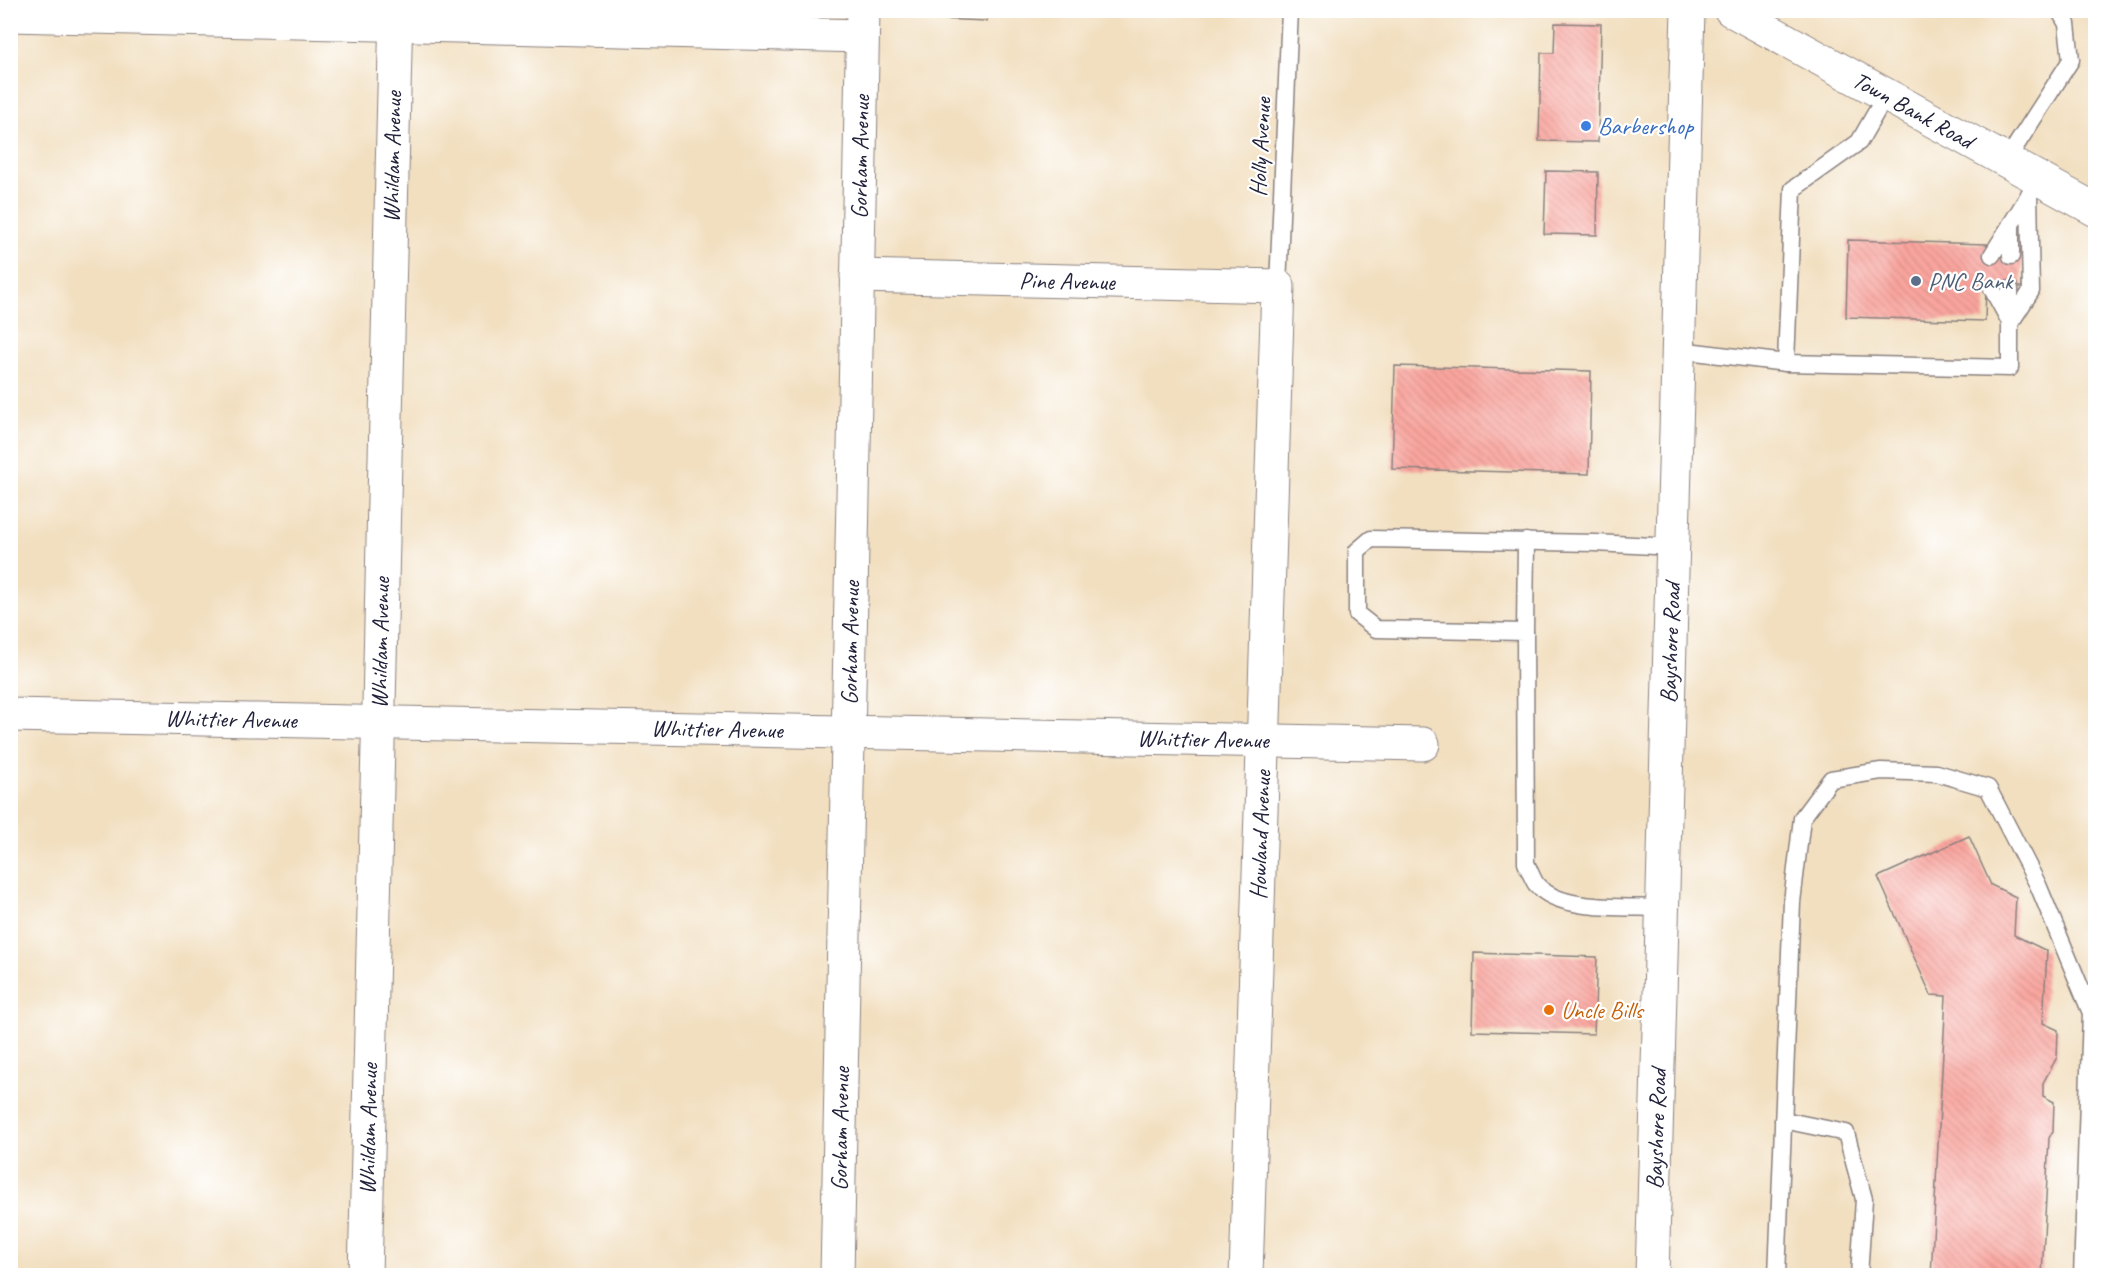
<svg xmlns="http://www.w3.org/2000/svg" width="2106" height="1286" viewBox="0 0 2106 1286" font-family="Caveat,sans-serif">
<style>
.building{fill:url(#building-back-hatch)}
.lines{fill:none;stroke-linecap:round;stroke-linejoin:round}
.lane-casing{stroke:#8a807e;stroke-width:19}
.street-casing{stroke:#8a807e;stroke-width:35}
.secondary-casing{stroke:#8a807e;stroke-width:35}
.lane{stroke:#fff;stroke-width:16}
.street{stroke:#fff;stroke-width:33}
.secondary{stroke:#fff;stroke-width:33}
.shop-dot{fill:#3f7fe0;stroke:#fff;stroke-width:2}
.service-dot{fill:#5c6f8a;stroke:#fff;stroke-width:2}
.food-dot{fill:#e8710a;stroke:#fff;stroke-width:2}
.labels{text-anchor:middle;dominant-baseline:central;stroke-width:4.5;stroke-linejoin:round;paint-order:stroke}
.street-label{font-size:24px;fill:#22223b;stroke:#fff}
.shop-label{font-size:24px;fill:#366cbe;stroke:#fff;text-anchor:start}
.service-label{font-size:24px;fill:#4e5e75;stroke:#fff;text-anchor:start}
.food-label{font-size:24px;fill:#c56008;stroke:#fff;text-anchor:start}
</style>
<defs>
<pattern id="building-back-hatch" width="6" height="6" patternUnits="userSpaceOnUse" patternTransform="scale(1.5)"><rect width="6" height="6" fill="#faa59e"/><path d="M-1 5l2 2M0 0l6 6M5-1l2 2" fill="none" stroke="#d68e89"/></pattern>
</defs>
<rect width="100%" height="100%" fill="#fff"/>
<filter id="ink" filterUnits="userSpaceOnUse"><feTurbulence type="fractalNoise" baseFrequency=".0167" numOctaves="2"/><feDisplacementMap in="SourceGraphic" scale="12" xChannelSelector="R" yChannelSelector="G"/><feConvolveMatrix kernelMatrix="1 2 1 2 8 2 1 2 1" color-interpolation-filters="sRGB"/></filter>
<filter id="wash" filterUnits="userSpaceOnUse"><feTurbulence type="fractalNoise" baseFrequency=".008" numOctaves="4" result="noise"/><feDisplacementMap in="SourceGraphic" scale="24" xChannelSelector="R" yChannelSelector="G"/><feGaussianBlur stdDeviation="1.35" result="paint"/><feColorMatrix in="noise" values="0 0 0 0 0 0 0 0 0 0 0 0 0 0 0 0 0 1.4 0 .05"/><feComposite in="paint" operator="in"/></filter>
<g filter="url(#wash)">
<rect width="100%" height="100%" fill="#f2dfc0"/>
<g id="blocks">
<g class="building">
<path d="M940,10H988L987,21L939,19Z"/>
<path d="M1555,23L1601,24L1598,142L1539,141L1541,53H1554Z"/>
<path d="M1546,171L1598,172L1597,235L1544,234Z"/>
<path d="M1848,240L1987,244V251H2023L2022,287L1986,286L1985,321L1846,317Z"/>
<path d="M1395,366L1591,371L1589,474L1392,469Z"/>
<path d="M1969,836L1991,885L2016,897L2014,935L2047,951L2043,1023L2058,1030L2057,1057L2043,1083V1096L2054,1102L2053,1131L2049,1138L2042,1276H1931L1946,996L1931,995L1878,877Z"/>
<path d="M1474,953L1597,957L1594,1034L1472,1031Z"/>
</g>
</g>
</g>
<g filter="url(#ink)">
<use href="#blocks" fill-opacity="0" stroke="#8a807e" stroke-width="1.5"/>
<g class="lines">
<g class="lane-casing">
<g id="lane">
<path d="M2006,161L2071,60L2067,24L2059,10"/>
<path d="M1992,255L2029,195"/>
<path d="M2011,256V224"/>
<path d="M1278,286L1290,10"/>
<path d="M1992,289L2010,322"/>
<path d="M2011,322L2031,291L2029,194"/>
<path d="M1679,350L1786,363L2010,368V289"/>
<path d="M1786,363L1793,189L1859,142L1886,95"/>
<path d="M1525,632L1526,541"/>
<path d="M1662,908C1627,906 1560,913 1536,884C1532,878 1529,869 1526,863L1525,632L1376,629L1357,614V551L1371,539L1595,543L1673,547"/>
<path d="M1783,1120L1846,1133L1864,1199L1859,1276"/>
<path d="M1777,1276L1792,902L1802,818L1831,779L1881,771L1937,773L1988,788L2038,885L2091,1013L2082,1276"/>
</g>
</g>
<g class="street-casing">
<g id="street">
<path d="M10,15L862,36"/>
<path d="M857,276L1278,286L1246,1276"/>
<path d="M10,715L1423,744"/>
<path d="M365,1276L396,10"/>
<path d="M837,1276L863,10"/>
</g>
</g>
<g class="secondary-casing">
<g id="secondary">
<path d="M1731,10L2096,210"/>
<path d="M1652,1276L1688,10"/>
</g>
</g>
<use href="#lane" class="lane"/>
<use href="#street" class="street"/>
<use href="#secondary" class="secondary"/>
</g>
</g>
<circle class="shop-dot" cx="1586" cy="126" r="6"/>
<circle class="service-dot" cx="1916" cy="281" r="6"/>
<circle class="food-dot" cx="1549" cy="1010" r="6"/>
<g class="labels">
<g class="street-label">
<text transform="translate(1913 110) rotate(29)">Town Bank Road</text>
<text transform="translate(1260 147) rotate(-87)">Holly Avenue</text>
<text transform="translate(392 157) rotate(-89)">Whildam Avenue</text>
<text transform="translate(860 157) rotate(-89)">Gorham Avenue</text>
<text transform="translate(1067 281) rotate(1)">Pine Avenue</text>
<text transform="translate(380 643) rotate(-89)">Whildam Avenue</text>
<text transform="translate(850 643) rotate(-89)">Gorham Avenue</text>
<text transform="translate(1670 643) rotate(-88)">Bayshore Road</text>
<text transform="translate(231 719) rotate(1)">Whittier Avenue</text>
<text transform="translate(717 729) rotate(1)">Whittier Avenue</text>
<text transform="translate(1203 739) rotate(1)">Whittier Avenue</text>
<text transform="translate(1260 835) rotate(-88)">Howland Avenue</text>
<text transform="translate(368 1129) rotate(-89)">Whildam Avenue</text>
<text transform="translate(840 1129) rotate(-89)">Gorham Avenue</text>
<text transform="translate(1656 1129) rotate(-88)">Bayshore Road</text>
</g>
<g class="shop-label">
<text x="1598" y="126">Barbershop</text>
</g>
<g class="service-label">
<text x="1928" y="281">PNC Bank</text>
</g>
<g class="food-label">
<text x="1561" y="1010">Uncle Bills</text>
</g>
</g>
<rect width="2106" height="1286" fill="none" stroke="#fff" stroke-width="36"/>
</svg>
